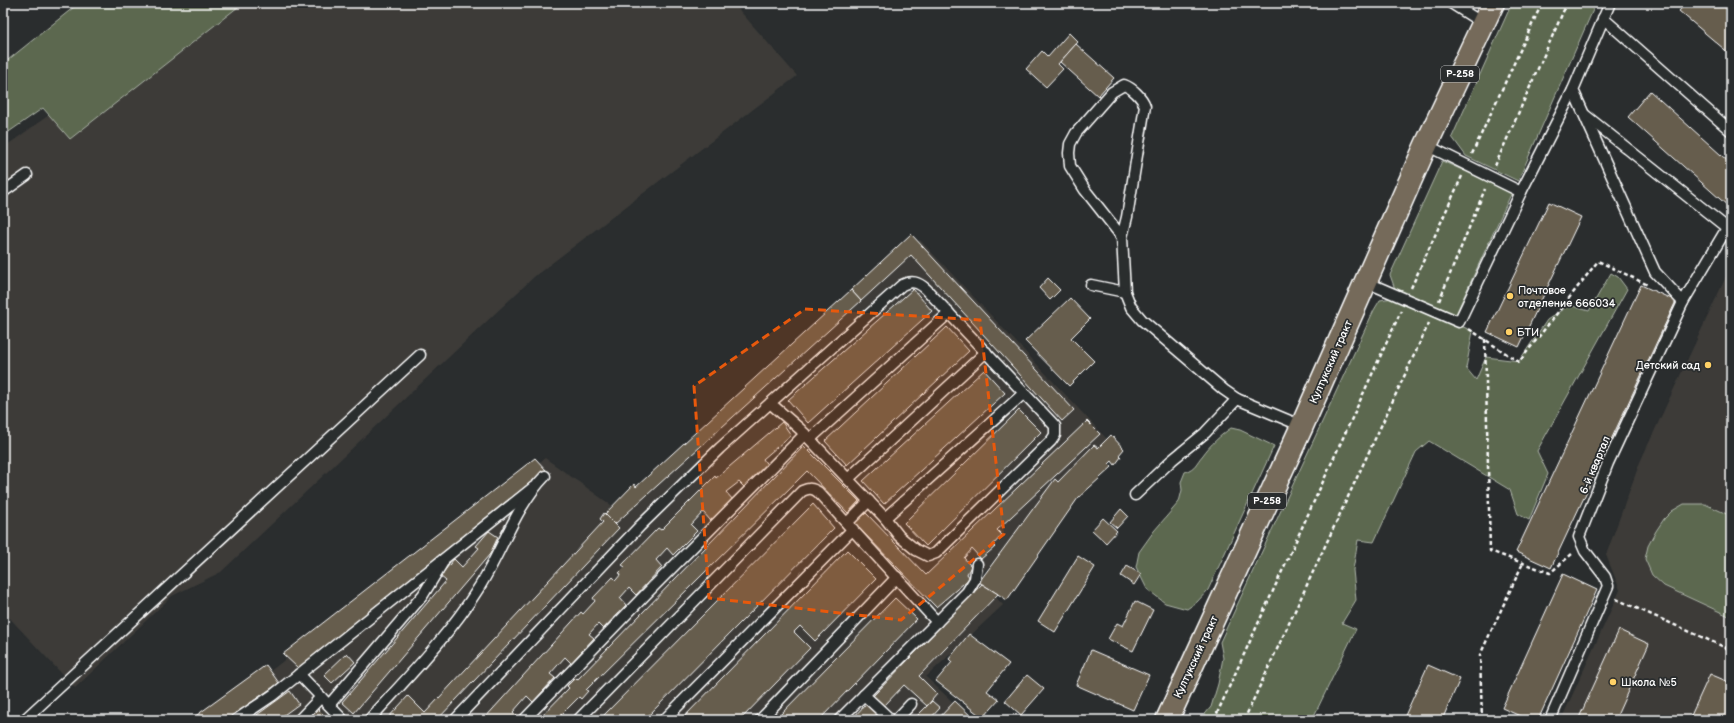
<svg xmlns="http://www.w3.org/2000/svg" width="1734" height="723" viewBox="0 0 1734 723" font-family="'Balsamiq Sans',sans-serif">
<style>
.built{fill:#3c3b38}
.green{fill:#5b6850;stroke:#adb4a8}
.building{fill:#665d4e;stroke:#fff}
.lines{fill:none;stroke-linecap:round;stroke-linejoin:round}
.service-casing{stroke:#fff;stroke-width:13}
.primary-casing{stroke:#fff;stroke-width:25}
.path{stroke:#fff;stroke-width:2.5;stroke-dasharray:4 3;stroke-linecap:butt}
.service{stroke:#2a2d2e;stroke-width:10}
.primary{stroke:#746a5a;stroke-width:22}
.marked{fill:#e8590c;fill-opacity:0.2;stroke:#e8590c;stroke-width:3;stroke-dasharray:8 5;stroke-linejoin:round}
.poi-dot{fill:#ffd166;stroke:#2a2d2e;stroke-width:1.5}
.labels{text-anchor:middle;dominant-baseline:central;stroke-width:3.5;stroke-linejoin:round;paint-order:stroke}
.shield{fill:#2a2d2e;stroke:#bfc0c0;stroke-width:1}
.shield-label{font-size:10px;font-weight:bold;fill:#fff}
.poi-label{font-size:11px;fill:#fff;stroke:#2a2d2e;text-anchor:start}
.street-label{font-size:11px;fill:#fff;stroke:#2a2d2e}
</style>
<rect width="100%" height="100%" fill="#2a2d2e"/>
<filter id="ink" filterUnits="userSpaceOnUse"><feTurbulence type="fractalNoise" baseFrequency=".025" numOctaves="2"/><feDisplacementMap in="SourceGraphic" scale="8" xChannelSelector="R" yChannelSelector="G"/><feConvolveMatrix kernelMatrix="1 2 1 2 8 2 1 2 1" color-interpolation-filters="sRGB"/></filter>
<g filter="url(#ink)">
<g class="built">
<path d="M205,3H733L797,76L535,276L221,572L172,596L75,688L3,611V148Z"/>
<path d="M920,240L1107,439L978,578L1003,605L926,677L956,705L942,720H207L545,458L618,510Z"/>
<path d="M1730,268H1731V720H1561L1620,590L1606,555L1640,462Z"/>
</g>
<g class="green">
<path d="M79,3H243L70,139L43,108L3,136V64Z"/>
<path d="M1512,3H1596L1518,181L1466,156L1452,137Z"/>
<path d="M1442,161L1512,192L1455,316L1395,289L1390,275Z"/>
<path d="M1611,273L1618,277L1627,289L1537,451L1548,474L1529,520L1518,514L1510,490L1429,441L1416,452L1374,542L1358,540L1353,570L1356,600L1342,623L1356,629L1312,720H1200L1211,707L1218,684L1223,658L1220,642L1374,310L1380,300L1392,298L1473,331L1466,368L1476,380L1486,357L1519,361L1547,320L1569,305L1589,311Z"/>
<path d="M1231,428L1240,430L1274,446L1208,590L1197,602L1187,609L1165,603L1147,589L1136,567L1139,552L1154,531L1179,502L1182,490L1181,482L1185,472C1197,467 1195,464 1203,455C1210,445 1221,435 1231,428Z"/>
<path d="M1684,504H1705L1731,516V617L1664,586L1652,575L1645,559L1648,546L1656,531L1664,519L1672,511Z"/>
</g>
<g class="building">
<path d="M1686,3H1723L1731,9V55L1679,11Z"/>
<path d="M1069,33L1078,42L1058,64L1063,69L1046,87L1026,69L1042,51L1048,57Z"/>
<path d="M1076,44L1114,78L1098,96L1060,62Z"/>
<path d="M1650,91L1731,164V205L1729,207L1628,117Z"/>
<path d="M1549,202L1581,217L1519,347L1487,332Z"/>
<path d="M911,234L1074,410L1062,421L911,255L861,301L851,290Z"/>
<path d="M1048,278L1060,290L1050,300L1039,288Z"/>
<path d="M1641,285L1676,301L1551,568L1516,552Z"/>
<path d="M913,289L932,311L808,423L788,400Z"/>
<path d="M851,290L861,301L615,524L605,514L634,484L636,487Z"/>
<path d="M1070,298L1090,319L1071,338L1094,361L1069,386L1025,341Z"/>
<path d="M947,327L969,351L847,465L825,441Z"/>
<path d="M984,370L1005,393L884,504L863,481Z"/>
<path d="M1019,410L1041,432L926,546L904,523Z"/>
<path d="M1087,421L1100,434L997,530L1002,535L993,545L995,547L981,559L972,549L964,558L971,566L967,574L970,578L936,607L854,523L866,513L926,575Z"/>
<path d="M782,422L791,435L763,459L768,466L745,488L739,482L726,492L733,500L711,521L703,512L691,525L697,531L673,555L667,548L656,560L662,567L636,595L629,588L620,598L626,605L603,629L598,624L589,634L594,638L571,663L565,657L550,674L555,678L533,702L527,696L513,712L520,719L518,720H483L581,612L583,614L595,601L593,598L613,577L616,580L621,574L619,573L625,567L622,565L658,528L661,530L715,476L716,478Z"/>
<path d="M1111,435L1124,449L1119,455L1121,457L1115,465L1112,461L1109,464L1112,467L1078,498L1007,600L979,582L1055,479L1058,482L1094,445L1098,448Z"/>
<path d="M804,446L859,501L848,513L807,471L586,690L588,691L581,699L579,697L556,720H538L569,688L567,686L575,678L577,680Z"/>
<path d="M535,458L546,470L298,668L283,654Z"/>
<path d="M813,504L834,528L644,720H599Z"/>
<path d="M1121,509L1128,516L1117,528L1110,522Z"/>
<path d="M604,513L619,528L437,720H386L408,696L425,713L603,522L600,519Z"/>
<path d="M1103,518L1117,531L1106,543L1092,530Z"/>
<path d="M489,531L498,537L490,554L354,713L342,702L446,581L440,576L454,559L462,567L479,548L476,546Z"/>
<path d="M847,550L876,579L815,641L800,626L794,632L810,648L740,720H681Z"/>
<path d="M1078,556L1095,567L1055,632L1038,621Z"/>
<path d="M1127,566L1141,574L1134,585L1121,576Z"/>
<path d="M1563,574L1597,590L1538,720H1529L1502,708Z"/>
<path d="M982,584L998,594L919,676L937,694L927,706L904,685L884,706L873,696Z"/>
<path d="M895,598L917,619L819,720H775Z"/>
<path d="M1135,601L1153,610L1133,651L1108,639L1117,623L1123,626Z"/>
<path d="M1619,630L1649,644L1615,720H1578Z"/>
<path d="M969,634L1009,664L987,691L999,700L983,718L936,681L952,662L949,659Z"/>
<path d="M1091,650L1149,675L1133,710L1076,685Z"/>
<path d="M347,653L355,662L332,683L324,675Z"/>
<path d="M266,665L279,683L226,720H190Z"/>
<path d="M1428,665L1460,679L1442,720H1403Z"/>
<path d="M1710,674L1731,683V714L1728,720H1689Z"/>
<path d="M1027,675L1044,689L1021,715L1005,701Z"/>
<path d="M290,691L299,704L277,720H250Z"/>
<path d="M932,701L940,708L929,720H913Z"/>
<path d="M955,701L972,717L969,720H937Z"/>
<path d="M866,704L878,716L874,720H851Z"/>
<path d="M316,707L328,719L329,717L333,720H305Z"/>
</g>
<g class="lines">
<g class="service-casing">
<g id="service">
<path d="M1451,3L1484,24"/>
<path d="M1603,18L1731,131"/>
<path d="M1573,90L1655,272L1683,302"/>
<path d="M1585,115L1731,231"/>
<path d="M1426,145L1521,192"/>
<path d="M3,192L27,175"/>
<path d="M1122,237L1085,190L1070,166L1069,153L1070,144L1076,133L1112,92L1124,85C1132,88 1142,97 1145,106L1127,217L1122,237L1125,292L1131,307L1142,320L1224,390L1237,399L1302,426"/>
<path d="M1366,282L1459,322L1521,192L1573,90L1610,3"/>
<path d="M1091,285L1125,292"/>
<path d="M810,439L949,313"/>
<path d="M848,479L986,352"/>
<path d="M1135,495L1172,460L1205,433L1237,399"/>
<path d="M885,518L1024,393"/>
<path d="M847,523L869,501"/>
<path d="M299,674L343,720"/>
<path d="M864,695L891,720"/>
<path d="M329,705L423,595L443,562"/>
<path d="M24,720L420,355"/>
<path d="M236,720L273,695L534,487"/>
<path d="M299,720L321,697"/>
<path d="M369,720C407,678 448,637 478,589C502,552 514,508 545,476"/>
<path d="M455,720L640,526L720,448L902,285C912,280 918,282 926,289L1055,426V435L1051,441L936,553L928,556L916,550L899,536L885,518L800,429L770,403"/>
<path d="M524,720L648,592L805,434"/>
<path d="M578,720L802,491C809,488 812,488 818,492L937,622"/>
<path d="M664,720L853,529"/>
<path d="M760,720L897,577"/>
<path d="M839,720L967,592L975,579L977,564"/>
<path d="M896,720L911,704"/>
<path d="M1550,720L1608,586L1605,577L1585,551L1579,537L1608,463L1683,302L1727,228L1731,225"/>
</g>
</g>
<g class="primary-casing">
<path id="primary" d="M1167,720L1302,426L1426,145L1493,3"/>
</g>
<g class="path">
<path d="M1472,154L1542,3"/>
<path d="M1495,166L1567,3"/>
<path d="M1411,288L1462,176"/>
<path d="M1439,301L1485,189"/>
<path d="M1469,329L1519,362L1598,261L1648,285"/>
<path d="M1485,339L1490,551L1550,573L1573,553"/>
<path d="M1616,599L1731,650"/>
<path d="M1214,720L1401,311"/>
<path d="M1244,720L1429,323"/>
<path d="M1482,720L1480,655L1523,563"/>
</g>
<use href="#service" class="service"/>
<use href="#primary" class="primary"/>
</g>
</g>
<path class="marked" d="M805,309L980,320L1004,534L901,620L709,598L694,386Z"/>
<g class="poi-dot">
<circle cx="1510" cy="296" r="4"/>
<circle cx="1509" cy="332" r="4"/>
<circle cx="1708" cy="365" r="4"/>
<circle cx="1613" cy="682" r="4"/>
</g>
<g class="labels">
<g class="shield">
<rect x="1441" y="66" width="38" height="16" rx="3"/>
<rect x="1248" y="493" width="38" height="16" rx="3"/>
</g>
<g class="shield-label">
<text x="1460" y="74">Р-258</text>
<text x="1267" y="501">Р-258</text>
</g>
<g class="poi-label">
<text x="1518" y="290">Почтовое<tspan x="1518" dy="13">отделение 666034</tspan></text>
<text x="1517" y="332">БТИ</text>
<text x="1700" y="365" text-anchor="end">Детский сад</text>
<text x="1621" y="682">Школа №5</text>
</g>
<g class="street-label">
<text transform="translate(1331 362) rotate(-66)">Култукский тракт</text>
<text transform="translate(1595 465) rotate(-67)">6-й квартал</text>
<text transform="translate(1196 657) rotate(-65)">Култукский тракт</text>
</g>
</g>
<rect width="1734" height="723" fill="none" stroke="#2a2d2e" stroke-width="16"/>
<rect x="8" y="8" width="1718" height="707" fill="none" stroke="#fff" stroke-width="1.5" filter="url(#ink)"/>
</svg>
